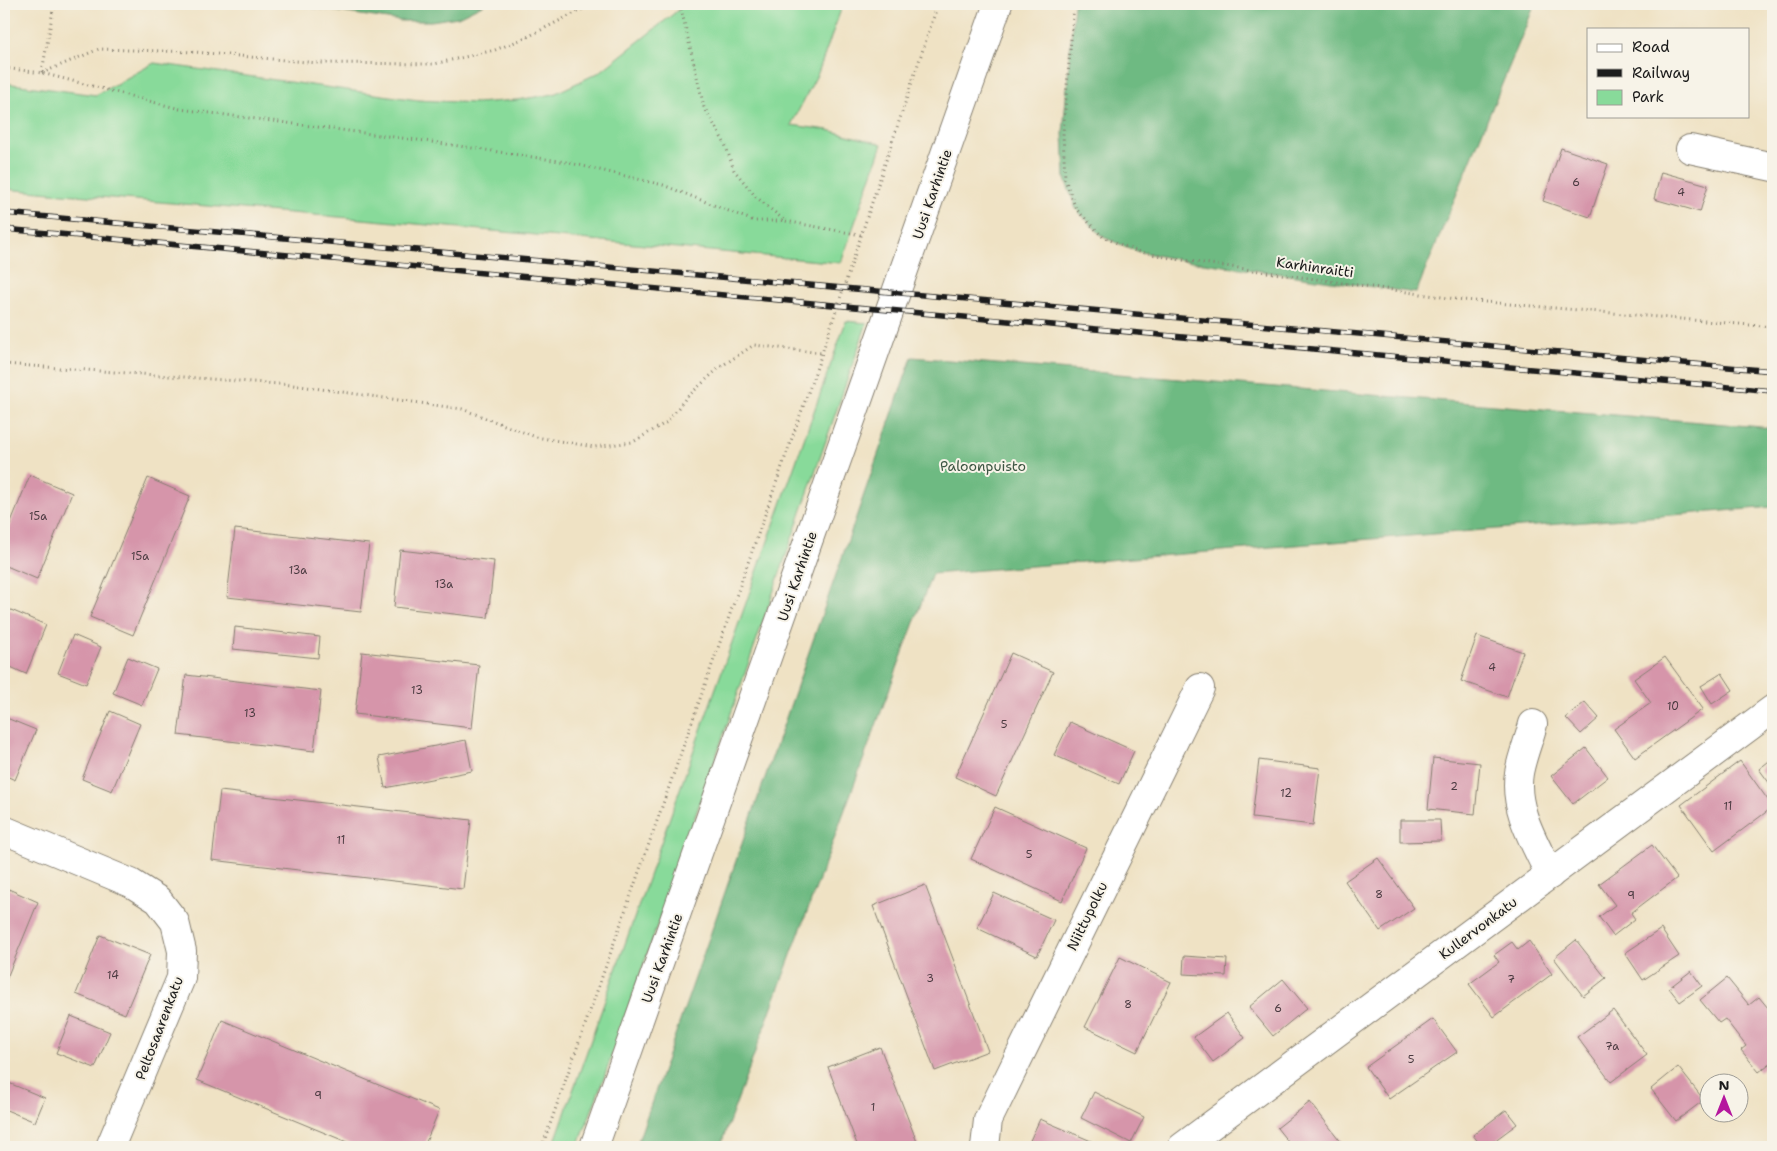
<svg xmlns="http://www.w3.org/2000/svg" width="1777" height="1151" viewBox="0 0 1777 1151" font-family="'Shantell Sans',sans-serif">
<style>
.green{fill:#88da9a;stroke:#527b5b}
.forest{fill:#6eba82;stroke:#456b4f}
.building{fill:#d695aa}
.lines{fill:none;stroke-linecap:round;stroke-linejoin:round}
.minor-casing{stroke:#867f70;stroke-width:30}
.path{stroke:#867f70;stroke-width:3;stroke-dasharray:1 4;stroke-linecap:butt}
.minor{stroke:#fff;stroke-width:28}
.rail-casing{stroke:#1c1c1c;stroke-width:5.5}
.rail{stroke:#f7f3e8;stroke-width:4;stroke-dasharray:11;stroke-linecap:butt}
.labels{text-anchor:middle;dominant-baseline:central;stroke-width:4;stroke-linejoin:round;paint-order:stroke}
.number-label{font-size:11px;fill:#4a3a40}
.street-label{font-size:14px;fill:#1c1c1c;stroke:#f7f3e8}
.park-label{font-size:14px;fill:#3c5542;stroke:#f7f3e8}
</style>
<rect width="100%" height="100%" fill="#f7f3e8"/>
<filter id="ink" filterUnits="userSpaceOnUse"><feTurbulence type="fractalNoise" baseFrequency=".02" numOctaves="2"/><feDisplacementMap in="SourceGraphic" scale="10" xChannelSelector="R" yChannelSelector="G"/><feConvolveMatrix kernelMatrix="1 2 1 2 8 2 1 2 1" color-interpolation-filters="sRGB"/></filter>
<filter id="wash" filterUnits="userSpaceOnUse"><feTurbulence type="fractalNoise" baseFrequency=".0096" numOctaves="4" result="noise"/><feDisplacementMap in="SourceGraphic" scale="20" xChannelSelector="R" yChannelSelector="G"/><feGaussianBlur stdDeviation="1.12" result="paint"/><feColorMatrix in="noise" values="0 0 0 0 0 0 0 0 0 0 0 0 0 0 0 0 0 1.4 0 .05"/><feComposite in="paint" operator="in"/></filter>
<g filter="url(#wash)">
<rect width="100%" height="100%" fill="#efe2c4"/>
<g class="green">
<path d="M686,4H843L818,73L791,125L828,130L882,144L841,263L362,219L4,189V83L96,95L154,63L418,100L476,103L517,100L554,94L600,72Z"/>
<path d="M846,321L867,323L605,1075L578,1147H553Z"/>
</g>
<g class="forest">
<path d="M288,4H484L458,17L431,21H401Z"/>
<path d="M1074,4H1535L1416,293L1175,259L1136,251L1103,237L1076,209L1065,179L1063,133Z"/>
<path d="M912,357L1773,428V507L932,574L720,1147H636Z"/>
</g>
<g id="blocks">
<g class="building">
<path d="M1561,148L1608,164L1590,217L1543,201Z"/>
<path d="M1661,172L1708,185L1700,212L1654,199Z"/>
<path d="M30,475L72,493L37,579L4,565V539Z"/>
<path d="M148,478L190,496L133,635L90,617Z"/>
<path d="M235,529L369,544L361,612L227,597Z"/>
<path d="M400,550L494,561L488,618L394,607Z"/>
<path d="M4,607L46,625L26,674L4,664Z"/>
<path d="M235,627L320,637L318,658L233,649Z"/>
<path d="M73,635L101,647L86,684L58,673Z"/>
<path d="M1477,636L1523,652L1507,697L1461,681Z"/>
<path d="M362,652L479,665L472,728L355,714Z"/>
<path d="M1011,653L1053,672L996,796L955,777Z"/>
<path d="M128,657L157,669L142,705L113,693Z"/>
<path d="M1665,657L1703,709L1635,758L1614,729L1651,703L1634,679Z"/>
<path d="M1722,673L1733,690L1712,704L1701,686Z"/>
<path d="M186,675L321,691L314,751L178,735Z"/>
<path d="M1585,702L1599,718L1581,734L1566,718Z"/>
<path d="M110,711L140,724L112,791L82,779Z"/>
<path d="M4,717L36,730L15,780L4,775Z"/>
<path d="M1070,722L1134,751L1119,784L1054,755Z"/>
<path d="M466,740L472,771L385,788L379,757Z"/>
<path d="M1586,748L1608,777L1573,804L1551,776Z"/>
<path d="M1433,758L1480,763L1475,814L1428,809Z"/>
<path d="M1773,758V788L1759,769Z"/>
<path d="M1259,760L1320,768L1313,825L1252,818Z"/>
<path d="M1740,761L1773,807L1714,851L1681,805Z"/>
<path d="M220,791L471,820L463,889L212,860Z"/>
<path d="M995,807L1086,848L1062,901L971,859Z"/>
<path d="M1400,820H1440L1441,841L1400,842Z"/>
<path d="M1652,845L1677,878L1631,913L1635,919L1613,936L1599,917L1615,905L1599,884Z"/>
<path d="M1378,858L1414,908L1380,931L1345,881Z"/>
<path d="M925,885L988,1051L935,1071L873,906Z"/>
<path d="M4,887L38,902L4,985Z"/>
<path d="M994,893L1054,920L1037,956L977,928Z"/>
<path d="M1661,929L1679,956L1643,980L1625,953Z"/>
<path d="M100,935L150,955L125,1014L76,994Z"/>
<path d="M1576,940L1606,978L1583,996L1554,958Z"/>
<path d="M1529,941L1552,974L1494,1017L1469,984L1499,962L1494,955L1512,942L1518,950Z"/>
<path d="M1184,956L1227,959L1226,976L1183,974Z"/>
<path d="M1120,957L1171,982L1137,1052L1085,1027Z"/>
<path d="M1691,971L1702,986L1680,1002L1669,988Z"/>
<path d="M1727,978L1749,1005L1759,997L1773,1014V1061L1759,1072L1741,1050L1746,1046L1725,1019L1719,1023L1700,1000Z"/>
<path d="M1283,979L1307,1008L1273,1036L1249,1007Z"/>
<path d="M1613,1010L1647,1055L1611,1082L1577,1037Z"/>
<path d="M1227,1013L1245,1038L1213,1062L1194,1037Z"/>
<path d="M71,1016L110,1032L95,1068L56,1053Z"/>
<path d="M1433,1019L1457,1052L1389,1099L1366,1067Z"/>
<path d="M222,1020L439,1110L424,1147H359L197,1080Z"/>
<path d="M880,1047L919,1147H858L828,1067Z"/>
<path d="M1678,1067L1704,1100L1676,1121L1651,1089Z"/>
<path d="M4,1081L45,1098L35,1122L4,1109Z"/>
<path d="M1094,1092L1144,1117L1131,1143L1081,1118Z"/>
<path d="M1310,1102L1342,1143L1336,1147H1292L1277,1128Z"/>
<path d="M1506,1110L1517,1124L1486,1147H1482L1473,1135Z"/>
<path d="M1040,1119L1105,1147H1027Z"/>
</g>
</g>
</g>
<g filter="url(#ink)">
<use href="#blocks" fill-opacity="0" stroke="#867f70" stroke-width="1"/>
<g class="lines">
<g class="minor-casing">
<g id="minor">
<path d="M1690,149L1773,167"/>
<path d="M1533,724C1529,740 1522,756 1519,773C1513,809 1535,843 1550,875"/>
<path d="M4,830L131,883L158,900L175,922L182,951L181,978L110,1147"/>
<path d="M594,1147L998,4"/>
<path d="M985,1147L988,1120L1200,688"/>
<path d="M1182,1147L1773,709"/>
</g>
</g>
<g class="path">
<path d="M680,4L704,107L725,144L734,170L756,197L784,220"/>
<path d="M1074,4L1063,133L1065,179L1076,209L1103,237L1136,251L1175,259L1463,300L1773,327"/>
<path d="M4,68L42,73L180,109L425,141L566,162L663,185L754,221H785L861,235"/>
<path d="M42,72L53,10L58,4"/>
<path d="M42,73L99,49L194,52L318,63L434,64L495,50L525,38L593,4"/>
<path d="M4,364L293,385L462,409L536,437L594,447L633,442L667,422L685,399L720,367L754,345L822,353"/>
<path d="M542,1147L822,353L938,4"/>
</g>
<use href="#minor" class="minor"/>
<g class="rail-casing">
<g id="rail">
<path d="M4,213L1773,371"/>
<path d="M4,229L1773,391"/>
</g>
</g>
<use href="#rail" class="rail"/>
</g>
</g>
<g class="labels">
<g class="number-label">
<text x="1576" y="182">6</text>
<text x="1681" y="192">4</text>
<text x="38" y="516">15a</text>
<text x="140" y="556">15a</text>
<text x="298" y="570">13a</text>
<text x="444" y="584">13a</text>
<text x="1492" y="667">4</text>
<text x="417" y="690">13</text>
<text x="1673" y="706">10</text>
<text x="250" y="713">13</text>
<text x="1004" y="724">5</text>
<text x="1454" y="786">2</text>
<text x="1286" y="793">12</text>
<text x="1728" y="806">11</text>
<text x="341" y="840">11</text>
<text x="1029" y="854">5</text>
<text x="1379" y="894">8</text>
<text x="1631" y="895">9</text>
<text x="113" y="975">14</text>
<text x="930" y="978">3</text>
<text x="1511" y="979">7</text>
<text x="1128" y="1004">8</text>
<text x="1278" y="1008">6</text>
<text x="1612" y="1046">7a</text>
<text x="1411" y="1059">5</text>
<text x="318" y="1095">9</text>
<text x="873" y="1107">1</text>
</g>
<g class="street-label">
<text transform="translate(932 194) rotate(-71)">Uusi Karhintie</text>
<text transform="translate(1315 267) rotate(8)">Karhinraitti</text>
<text transform="translate(797 576) rotate(-71)">Uusi Karhintie</text>
<text transform="translate(1087 916) rotate(-64)">Niittupolku</text>
<text transform="translate(1478 928) rotate(-37)">Kullervonkatu</text>
<text transform="translate(662 958) rotate(-70)">Uusi Karhintie</text>
<text transform="translate(159 1028) rotate(-69)">Peltosaarenkatu</text>
</g>
<g class="park-label">
<text x="983" y="466">Paloonpuisto</text>
</g>
</g>
<rect width="1777" height="1151" fill="none" stroke="#f7f3e8" stroke-width="20"/>
<rect x="1587" y="28" width="162" height="90" fill="#f7f3e8" stroke="#9f9d96"/>
<rect x="1597" y="44" width="25" height="8" fill="#ffffff" stroke="#9f9d96"/>
<text x="1632" y="52" font-size="15" fill="#1c1c1c">Road</text>
<rect x="1597" y="69" width="25" height="8" fill="#1c1c1c" stroke="#9f9d96"/>
<text x="1632" y="78" font-size="15" fill="#1c1c1c">Railway</text>
<rect x="1597" y="90" width="25" height="15" fill="#88da9a" stroke="#9f9d96"/>
<text x="1632" y="102" font-size="15" fill="#1c1c1c">Park</text>
<g transform="translate(1724 1098)"><circle r="24" fill="#f7f3e8" stroke="#9f9d96"/>
<path d="M0-4L9 19L0 12L-9 19Z" fill="#b5179e"/>
<text y="-8" font-size="14" font-weight="bold" text-anchor="middle" fill="#1c1c1c">N</text>
</g>
</svg>
